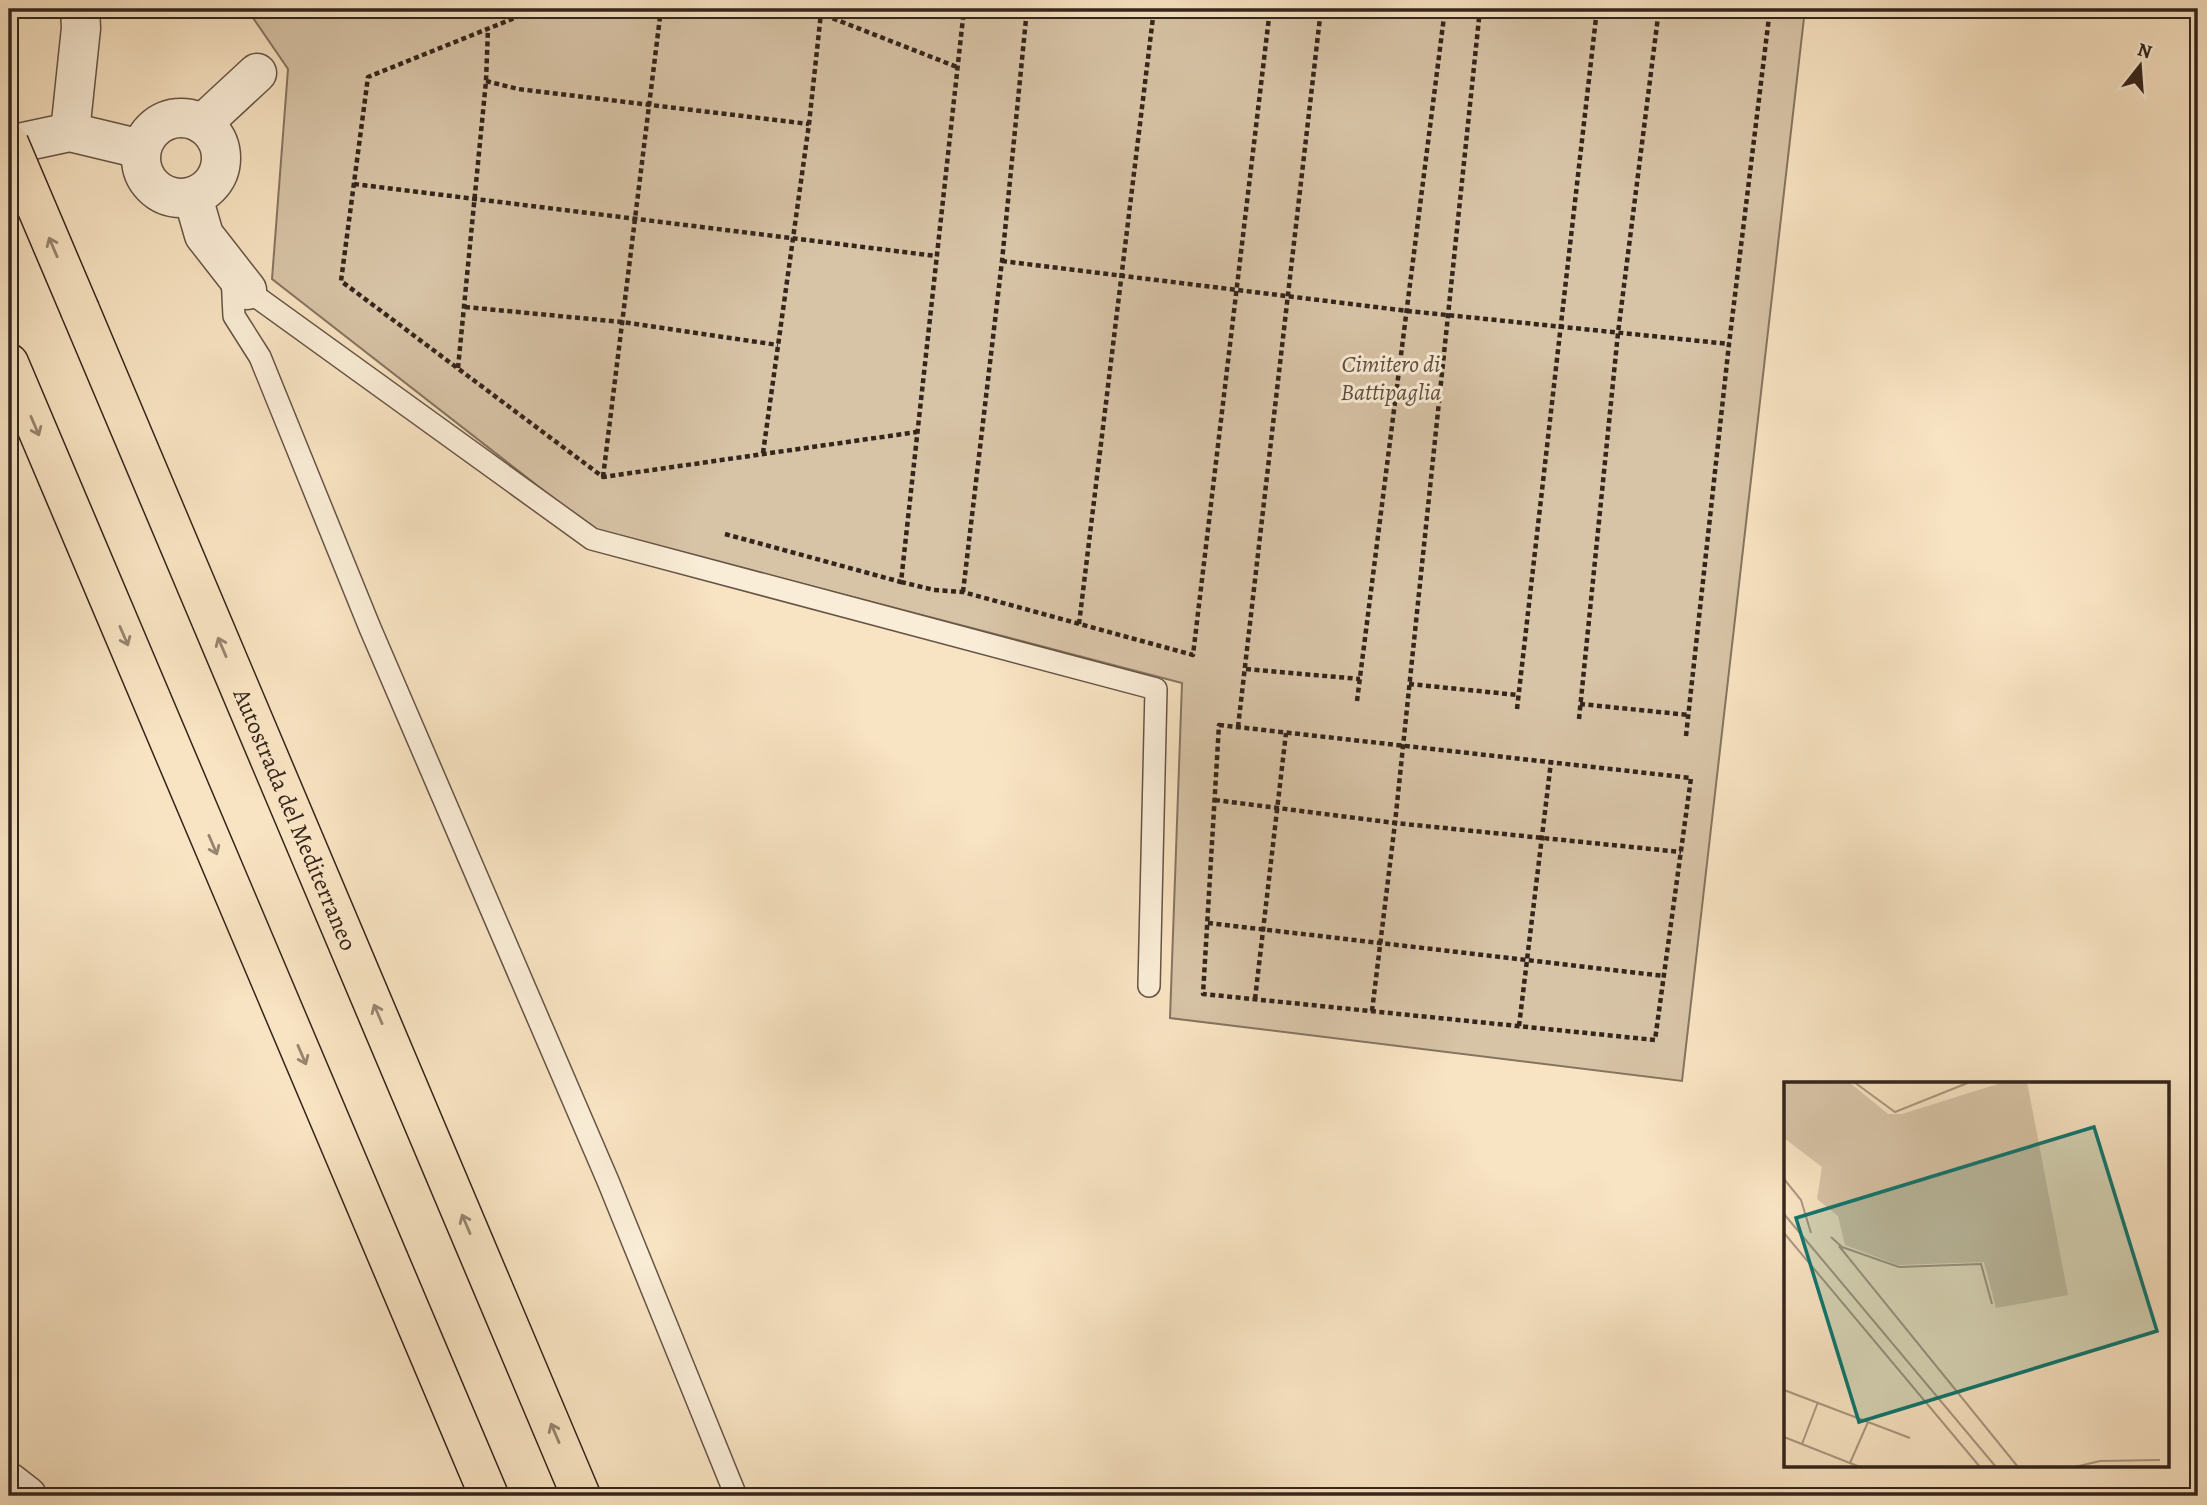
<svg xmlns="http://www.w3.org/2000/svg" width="2207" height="1505" viewBox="0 0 2207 1505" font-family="Alegreya,serif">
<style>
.green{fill:#d7c3a6;stroke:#867461;stroke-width:2}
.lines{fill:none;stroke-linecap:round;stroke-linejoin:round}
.lane-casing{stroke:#665446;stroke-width:24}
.street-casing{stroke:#665446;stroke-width:41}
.highway-casing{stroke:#35251c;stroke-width:41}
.path{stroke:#35251c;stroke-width:4.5;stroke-dasharray:5 3.5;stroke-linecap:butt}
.lane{stroke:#faedd7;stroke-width:21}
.street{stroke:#faedd7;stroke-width:38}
.highway{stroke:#f8e3c2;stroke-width:38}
.highway-bridge-casing{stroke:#35251c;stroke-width:41;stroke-linecap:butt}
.highway-bridge{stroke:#f8e3c2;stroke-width:38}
.oneway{stroke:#96846f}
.labels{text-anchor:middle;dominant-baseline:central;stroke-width:6;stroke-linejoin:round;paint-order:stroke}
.park-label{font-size:24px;font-style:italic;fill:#5e4c3e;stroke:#faedd7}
.street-label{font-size:24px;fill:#35251c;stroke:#faedd7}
.inset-road{fill:none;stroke:#aa9780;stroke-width:2}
.view{fill:#0f766e;fill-opacity:0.15;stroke:#0f766e;stroke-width:3.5}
.inset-edge{fill:none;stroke:#35251c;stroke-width:3.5}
</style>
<rect width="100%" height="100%" fill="#f8e3c2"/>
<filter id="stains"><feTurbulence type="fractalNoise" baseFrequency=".00286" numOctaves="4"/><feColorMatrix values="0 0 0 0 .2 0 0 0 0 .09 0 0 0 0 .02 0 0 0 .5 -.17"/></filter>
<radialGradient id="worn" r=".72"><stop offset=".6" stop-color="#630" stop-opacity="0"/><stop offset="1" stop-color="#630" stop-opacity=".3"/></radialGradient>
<path class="green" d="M247,9H1805L1682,1081L1170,1018L1182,683L593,529L272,279L288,69Z"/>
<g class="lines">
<g class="lane-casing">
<g id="lane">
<path d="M232,275L234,316L260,357L370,628L608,1181L736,1496"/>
<path d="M247,290L592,539L1156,689L1149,986"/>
</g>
</g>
<g class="street-casing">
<g id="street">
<circle cx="181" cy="158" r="40"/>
<path d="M202,124L257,73"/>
<path d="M70,132L81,28L80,9"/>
<path d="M9,145L70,132L141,149"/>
<path d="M193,197L204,235L247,290"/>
<path d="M9,1482L27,1496"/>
</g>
</g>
<g class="highway-casing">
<g id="highway">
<path id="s1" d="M80,310L581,1496"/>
<path d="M9,363L489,1496"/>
</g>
</g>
<g class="path">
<path d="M537,9L368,77L341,281L603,477L917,432"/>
<path d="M809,9L957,67"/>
<path d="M486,81L518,89L809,124"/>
<path d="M354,184L936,256"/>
<path d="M1002,261L1408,311L1729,344"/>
<path d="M465,307L622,322L778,345"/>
<path d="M458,368L486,81L488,29"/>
<path d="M763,453L809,124L821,13"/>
<path d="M603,477L661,9"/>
<path d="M725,534L901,582L964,9"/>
<path d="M901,582L934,590L963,592L1193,655L1270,9"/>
<path d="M963,592L1002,261L1027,9"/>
<path d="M1079,624L1154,9"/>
<path d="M1246,669L1360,679"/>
<path d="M1409,684L1518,695"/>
<path d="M1357,701L1445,9"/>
<path d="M1580,704L1689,715"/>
<path d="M1517,709L1597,9"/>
<path d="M1579,719L1618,333L1659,9"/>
<path d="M1219,725L1691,778L1655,1040L1203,994Z"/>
<path d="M1238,727L1321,9"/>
<path d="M1686,736L1729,344L1770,9"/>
<path d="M1215,800L1395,823L1681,852"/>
<path d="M1208,923L1664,976"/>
<path d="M1255,999L1286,733"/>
<path d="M1372,1011L1395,823L1480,9"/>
<path d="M1519,1026L1551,762"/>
</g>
<use href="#lane" class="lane"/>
<use href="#street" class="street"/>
<use href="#highway" class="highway"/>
<g class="highway-bridge-casing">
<path id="highway-bridge" d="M9,143L80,310"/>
</g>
<use href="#highway-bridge" class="highway-bridge"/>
</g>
<defs><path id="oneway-shaft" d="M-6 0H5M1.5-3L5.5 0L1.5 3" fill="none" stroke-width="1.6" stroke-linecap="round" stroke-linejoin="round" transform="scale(1.75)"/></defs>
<g class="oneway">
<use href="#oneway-shaft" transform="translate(53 247) rotate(-113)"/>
<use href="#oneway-shaft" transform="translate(35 426) rotate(67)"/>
<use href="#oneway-shaft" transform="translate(124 636) rotate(67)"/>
<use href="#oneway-shaft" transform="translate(222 647) rotate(-113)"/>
<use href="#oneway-shaft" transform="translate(213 845) rotate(67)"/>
<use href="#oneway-shaft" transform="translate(378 1014) rotate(-113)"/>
<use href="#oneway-shaft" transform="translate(302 1055) rotate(67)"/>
<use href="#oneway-shaft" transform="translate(466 1224) rotate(-113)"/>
<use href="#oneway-shaft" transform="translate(555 1433) rotate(-113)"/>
</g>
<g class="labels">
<g class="park-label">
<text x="1391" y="364">Cimitero di<tspan x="1391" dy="28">Battipaglia</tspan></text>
</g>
<g class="street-label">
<text stroke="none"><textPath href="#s1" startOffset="553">Autostrada del Mediterraneo</textPath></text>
</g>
</g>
<g transform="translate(1784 1082)">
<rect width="385" height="385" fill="#f8e3c2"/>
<path d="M0,0H65L104,32H118L220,0H243L284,213L212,226L200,180L114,183L61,163L54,134L33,117L38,85L0,56Z" fill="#d7c3a6"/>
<path class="inset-road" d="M70,0L111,30L186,0M0,97L17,118L27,151M0,132L212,385M0,151L196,385M47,155L58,165L115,185L197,182L208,222M55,164L234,385M0,308L126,356M0,355L76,385M18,362L34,320M66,381L84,340M291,385L316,379L376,378"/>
<path class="view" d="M310,45L373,249L75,340L12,136Z"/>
<rect width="385" height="385" class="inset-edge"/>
</g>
<rect width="2207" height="1505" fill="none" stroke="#f8e3c2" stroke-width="35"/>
<rect x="10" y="10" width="2186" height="1484" fill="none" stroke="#35251c" stroke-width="3.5"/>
<rect x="18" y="18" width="2172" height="1470" fill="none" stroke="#35251c" stroke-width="2"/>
<g transform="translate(2140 66) rotate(17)" stroke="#faedd7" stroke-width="5" paint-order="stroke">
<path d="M0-5L12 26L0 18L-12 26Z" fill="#35251c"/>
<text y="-10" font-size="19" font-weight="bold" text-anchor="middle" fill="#35251c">N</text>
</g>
<rect width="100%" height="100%" filter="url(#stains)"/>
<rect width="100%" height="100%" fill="url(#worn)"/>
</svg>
